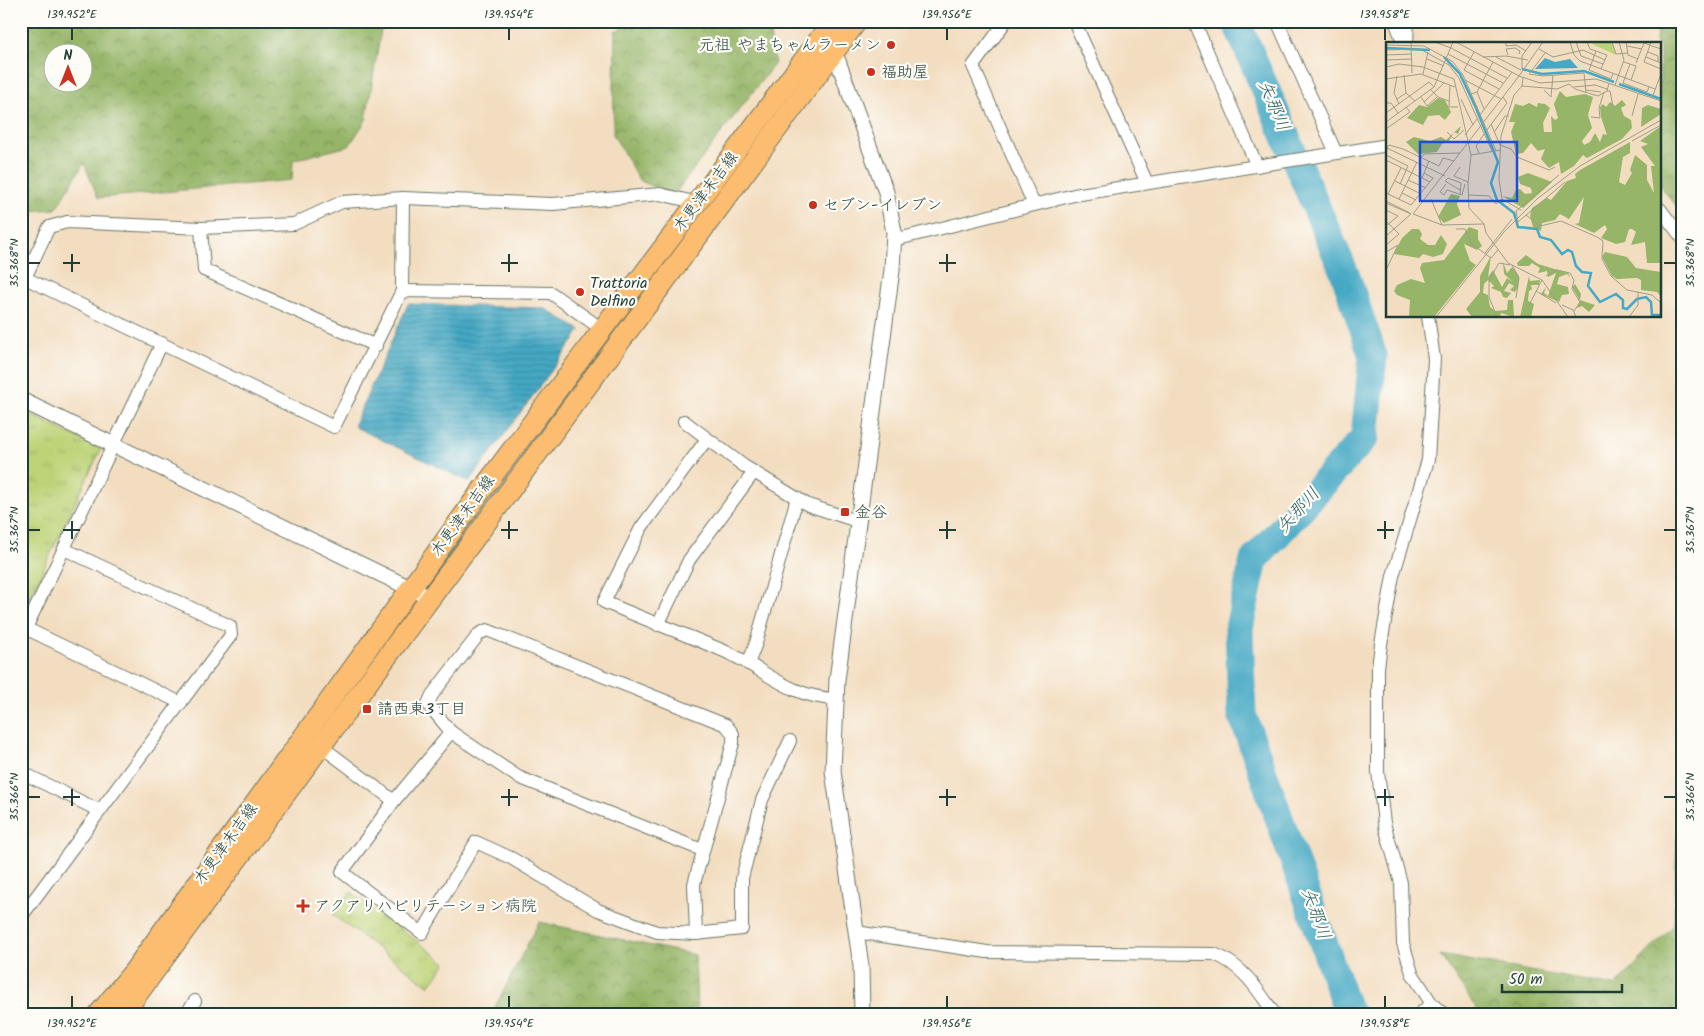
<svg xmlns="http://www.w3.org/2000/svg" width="1704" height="1036" viewBox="0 0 1704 1036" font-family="Kalam,'Klee One',sans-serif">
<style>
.forest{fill:url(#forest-crowns);stroke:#5a794e;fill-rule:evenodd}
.park{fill:url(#park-tufts);stroke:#6e8856}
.water{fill:url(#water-rules);stroke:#32727c}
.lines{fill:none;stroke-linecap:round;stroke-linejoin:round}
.river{stroke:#45a8c4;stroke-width:29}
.minor-casing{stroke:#697565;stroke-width:14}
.tertiary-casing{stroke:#697565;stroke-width:17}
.primary-casing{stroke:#697565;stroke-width:22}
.minor{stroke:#fff;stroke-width:12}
.tertiary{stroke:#fff;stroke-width:15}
.primary{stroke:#fcbd6f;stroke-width:20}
.ticks{fill:none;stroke:#1f3d34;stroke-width:2}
.poi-dot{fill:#c8321e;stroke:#fdfcf7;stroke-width:2}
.labels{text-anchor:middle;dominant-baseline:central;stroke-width:4.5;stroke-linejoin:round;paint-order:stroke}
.poi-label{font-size:16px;fill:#1f3d34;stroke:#fdfcf7;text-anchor:start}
.street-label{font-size:16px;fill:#1f3d34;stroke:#fdfcf7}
.water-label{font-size:18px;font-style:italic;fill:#2c6266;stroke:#fdfcf7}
.inset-river{fill:none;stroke:#45a8c4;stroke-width:2.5}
.inset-road{fill:none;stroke:#9e9d88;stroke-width:1}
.view{fill:#1d4ed8;fill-opacity:0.15;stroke:#1d4ed8;stroke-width:2.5}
.inset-edge{fill:none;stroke:#1f3d34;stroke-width:2.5}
.neatline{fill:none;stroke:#1f3d34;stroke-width:2}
.ticks-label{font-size:12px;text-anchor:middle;fill:#1f3d34}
</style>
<defs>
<pattern id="forest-crowns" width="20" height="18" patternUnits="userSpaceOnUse" patternTransform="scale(1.25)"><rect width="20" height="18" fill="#96b568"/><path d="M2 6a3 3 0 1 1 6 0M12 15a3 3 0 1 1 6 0" fill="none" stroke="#7a9456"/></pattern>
<pattern id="park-tufts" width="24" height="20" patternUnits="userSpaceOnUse" patternTransform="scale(1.25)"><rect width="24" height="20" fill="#bdd377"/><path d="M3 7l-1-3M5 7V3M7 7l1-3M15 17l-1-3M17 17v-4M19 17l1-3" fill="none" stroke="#a2b668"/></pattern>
<pattern id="water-rules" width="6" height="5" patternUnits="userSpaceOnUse" patternTransform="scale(1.25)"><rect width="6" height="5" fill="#45a8c4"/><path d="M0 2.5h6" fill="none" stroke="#398aa0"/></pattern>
</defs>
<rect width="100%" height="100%" fill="#fdfcf7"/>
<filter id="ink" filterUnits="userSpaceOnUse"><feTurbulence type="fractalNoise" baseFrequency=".02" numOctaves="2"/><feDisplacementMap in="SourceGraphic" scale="10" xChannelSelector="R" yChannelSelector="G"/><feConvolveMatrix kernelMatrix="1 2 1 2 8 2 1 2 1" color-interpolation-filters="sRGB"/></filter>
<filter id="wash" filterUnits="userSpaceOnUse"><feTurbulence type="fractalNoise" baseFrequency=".0096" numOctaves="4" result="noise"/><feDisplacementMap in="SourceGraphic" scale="20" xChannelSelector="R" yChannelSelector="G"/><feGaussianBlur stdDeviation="1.12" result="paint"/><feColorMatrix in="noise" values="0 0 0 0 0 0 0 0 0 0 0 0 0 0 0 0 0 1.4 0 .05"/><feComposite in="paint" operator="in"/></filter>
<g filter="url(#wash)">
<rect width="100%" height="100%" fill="#f3ddc0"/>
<g class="forest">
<path d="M21,21H409L381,30L366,120L349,146L293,160L292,180L98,198L84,163L56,209L21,212ZM52,52H82V82H52Z"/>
<path d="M640,21H735L768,24L775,63L673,196L639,180L613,134L615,31Z"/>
<path d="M1659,21H1683V214L1660,186V44H1655Z"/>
<path d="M1683,837V1015H1481L1440,955L1615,986L1674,925L1677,838Z"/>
<path d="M539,922L695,955L697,1015H491Z"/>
</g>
<g class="park">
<path d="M21,410L101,449L21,615Z"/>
<path d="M351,892L446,963L429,986L333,915Z"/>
</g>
<path class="water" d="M408,304L544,308L580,330L574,340L470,481L463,479L355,427V423Z"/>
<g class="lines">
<path class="river" d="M1236,21L1345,274L1373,356L1365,437L1254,560L1239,628L1242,714L1348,1012L1351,1015"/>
</g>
</g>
<g filter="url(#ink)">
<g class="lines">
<g class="minor-casing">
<g id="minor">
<path d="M1006,21L973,66L1034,205"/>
<path d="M1074,21L1147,183"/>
<path d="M1194,21L1257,166"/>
<path d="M1277,21L1336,153"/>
<path d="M1395,21L1404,44"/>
<path d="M1407,44L1408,21"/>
<path d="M1660,209L1683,239"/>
<path d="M201,228L204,270L376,346"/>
<path d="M894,240L1074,195L1388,145"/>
<path d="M21,276L334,427L402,291L551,293L603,330"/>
<path d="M25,278L49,227L67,222L201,228L294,224L342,202L403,198L553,204L660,194L698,203"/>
<path d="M402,291L403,198"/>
<path d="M1428,316L1434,359L1428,460L1393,576L1381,644L1378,668V772L1384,823L1401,883L1403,943L1412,973L1432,1004L1445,1015"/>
<path d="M684,421L744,466L808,505L857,521"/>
<path d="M707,439L641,528L604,602C644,619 684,634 724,651C764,668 788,697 835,699"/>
<path d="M658,625L689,560L754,472"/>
<path d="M21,626L181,703"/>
<path d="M26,628L162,343"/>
<path d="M748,664L756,643L797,498"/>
<path d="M451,732L394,801L342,872L422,933L476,842L511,858L598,910L657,932L696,934L742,929V878L762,800L790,741"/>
<path d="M321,746L394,801"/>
<path d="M21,772L100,811"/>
<path d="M21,917L231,635L230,626L64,549"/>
<path d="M856,932L987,952L1214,954C1242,964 1259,991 1275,1015"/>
<path d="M696,934L694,884L733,743V734L726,725L487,630L479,634L432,695L428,704L451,732L518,777L702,850"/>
<path d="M185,1015L195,1001"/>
<path d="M1418,1015L1432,1004"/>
</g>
</g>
<g class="tertiary-casing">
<g id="tertiary">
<path d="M832,45L886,192L894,232L892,270L837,680L833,771L861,966L862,1015"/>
<path d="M21,400L420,593"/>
</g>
</g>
<g class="primary-casing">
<g id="primary">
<path d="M98,1015L134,971L479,494L833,21"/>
<path d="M122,1015L857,21"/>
</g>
</g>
<use href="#minor" class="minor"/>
<use href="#tertiary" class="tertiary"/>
<use href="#primary" class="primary"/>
</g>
</g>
<path class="ticks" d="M72,28V40M509,28V40M947,28V40M1385,28V40M72,254V272M509,254V272M947,254V272M28,263H40M63,263H80M501,263H518M939,263H956M1664,263H1676M72,521V539M509,521V539M947,521V539M1385,521V539M28,530H40M63,530H80M501,530H518M939,530H956M1377,530H1394M1664,530H1676M72,789V806M509,789V806M947,789V806M1385,789V806M28,797H40M63,797H80M501,797H518M939,797H956M1377,797H1394M1664,797H1676M72,996V1008M509,996V1008M947,996V1008M1385,996V1008"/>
<g class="poi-dot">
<circle cx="891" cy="45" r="5"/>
<circle cx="871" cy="72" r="5"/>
<circle cx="813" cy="205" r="5"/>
<circle cx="580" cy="292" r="5"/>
<rect x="840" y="507" width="10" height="10" rx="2.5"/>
<rect x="362" y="704" width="10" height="10" rx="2.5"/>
<path d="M300.5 898.5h5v5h5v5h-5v5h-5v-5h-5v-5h5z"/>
</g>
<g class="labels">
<g class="poi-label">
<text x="881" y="45" text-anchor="end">元祖 やまちゃんラーメン</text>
<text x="881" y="72">福助屋</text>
<text x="823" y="205">セブン-イレブン</text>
<text x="590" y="283">Trattoria<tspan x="590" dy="18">Delfino</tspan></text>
<text x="855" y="512">金谷</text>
<text x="377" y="709">請西東3丁目</text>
<text x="314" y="906">アクアリハビリテーション病院</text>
</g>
<g class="street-label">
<text transform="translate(706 192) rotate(-53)">木更津末吉線</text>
<text transform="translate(463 516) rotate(-54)">木更津末吉線</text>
<text transform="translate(226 844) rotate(-54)">木更津末吉線</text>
</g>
<g class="water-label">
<text transform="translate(1273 106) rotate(67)">矢那川</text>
<text transform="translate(1299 511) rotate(-48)">矢那川</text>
<text transform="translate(1315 914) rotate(70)">矢那川</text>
</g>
</g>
<g transform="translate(1386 42)">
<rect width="275" height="275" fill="#f3ddc0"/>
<path d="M174,49L180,55L199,52L207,55L202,73L206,86L196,99L198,103L204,100L209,91L214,100L217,92L221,93L215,75L214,65L217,62L220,65L224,60L229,64L236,58L240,63L235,66L238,74L245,78L246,86L236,97L201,116L197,113L188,124L175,132L173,120L163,126L155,117L159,107L152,109L145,101L137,111L130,112L125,90L129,80H123L129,62L137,64L143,61L151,65L152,61L159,62L164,66L157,81L158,90H166L165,74L169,78L172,76L168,62ZM52,56L59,58L65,70L59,78L53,73L42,74L37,83L21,76L33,63L41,65ZM262,63L275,67V72L255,85L256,66ZM75,84L72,92L68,90L63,99L56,102L51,110L32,112L20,100L28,95L44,99L55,95L60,98ZM275,84V221H261L259,200L245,203L250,190L246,187H243L239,200L230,202L215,196L221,187L219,183L208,191L189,182L193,181L198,155L183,177L174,172L169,178L156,181L155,189L147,185L144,174L146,166L161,156L165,158L181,139L190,136L189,132L194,128L244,100V111L237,115L233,140L239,143L246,131L244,128L249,113L261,123V138L268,151L265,124H269L255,105L262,102L254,99ZM142,131L166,140L137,166L116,154L126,156L130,148L134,147L139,152L146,151L145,146L134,142L132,135ZM65,152L74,154L71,162L75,173L58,181L52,175ZM83,185L92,188V197L96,204L91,208L78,202L84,219L90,223L48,275H19L23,274L24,258L11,253L8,249L11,243L25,237L39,241L34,226L36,221L58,218ZM26,187H33L36,192L34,197L42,203H49L55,193L61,202L57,212L47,215L37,212L33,216L8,212L16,196ZM219,210L241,215L250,226L275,230V255L271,250L255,248V238L251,236L231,237L226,234L216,215ZM140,213L152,222L182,231L184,235L181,232L173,235L171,242L182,245L183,252L176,253L173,260L155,252L160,245L158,251L162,254L170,231L162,235L161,229L152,231L154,226L146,221L143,224H132L131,221ZM105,214L102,235L107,228L116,245L121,236L127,240L118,232L117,220L121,231L126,225L133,234L132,245L129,250L124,248L128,244L123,241L118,249L125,251L121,256L117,255L115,250L105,246L108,244L102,238L98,242L97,251L102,253L104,265L109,269L121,268L122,258H127L128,275L115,271L114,275H86L80,267L94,250V234ZM143,234L144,239L154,238L153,243H145L146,247L143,249L142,259L148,262L145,275H134ZM189,242L195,252L194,258L209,263L203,270L196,264L191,266L194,259L186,245Z" fill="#96b568"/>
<path d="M226,0L230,13L206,2L209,0Z" fill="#bdd377"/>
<path d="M159,16L169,20L184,17L192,26L149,27Z" fill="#45a8c4"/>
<path class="inset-river" d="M0,6L44,8M58,15L74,32L90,66L112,120L105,141L111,158L128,171L132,185L151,187L154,195L165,198L176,212L182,208L186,210L190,224L196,230L205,231L202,244L214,260L230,252L237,258V266L241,267L251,257L260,255L265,260L266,273H275M136,27L156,32L198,29L228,40M233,42L275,57"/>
<path class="inset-road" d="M25,0L26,31M49,0L65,6L121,36M70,0L133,34L27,172L56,183L98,182L100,191L122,221L156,238L182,275M120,0V4L130,3L140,9M157,0L133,34L154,41L210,37L275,59M184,0L188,13L194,19L269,47M190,0L195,14L217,22M201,0L204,7L221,13L215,27M226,0L230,12L242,11M240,0L242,13L252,17M265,0L258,20L275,27M258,1L275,7M0,3L38,4L66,19L77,33L110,109M241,4L256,7M153,7L167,15L197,8L219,18M0,8L34,7L63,23L73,36L106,109M210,9L203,28L225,37L227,32M262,10L272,14V20M159,11L143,32L157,34L198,31L200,51M62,12L117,41M0,13L26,12M122,13L120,7L129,6L134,9L133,12M97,15L120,14L142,18M110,15L135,28M260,15L275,21M41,17L58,24M0,18L26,17M238,20L250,24L245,38M250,21L258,1M244,22L237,41L261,50L263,45M0,25L13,22L37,25L68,37L85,113L82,142L83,166L98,182M136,27V14L146,0M78,28L113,47M78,28L88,10M37,32L42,10M18,33L20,51M11,34L8,51L13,62M0,37L35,32L69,45M79,38L115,57M183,42L189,47L212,54L221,49L223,41M64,43L63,65H72M229,43L238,18L233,0M136,44L171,47L183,42M188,45L209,43L221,47M45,48L52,55L63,59M158,48L165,55L167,33M200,48L215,50M221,49H224L227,64M91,50L98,67M85,52L91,50L107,20M35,55L41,64L51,55M266,56L275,32M11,57L20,51L29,59M75,57L87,83M38,60L58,41M0,61H5L12,71M0,71L43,40L48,45M94,73L126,30M246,74L252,52M205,75L214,76L213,66L218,50M0,80L48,45L67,0M105,82L114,103L125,107L131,115L163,128L169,125M0,87L24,70L20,65M101,88L121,61L117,55M109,89L119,74H123M61,90L68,97L78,88M79,93L91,77M246,99L275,83M1,106L3,103L17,107L53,124L57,116L68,119M1,106L59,134M93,111L90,104L98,92M0,113L22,124L14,142M85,113L115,108M35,116L38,112L74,111M0,118L44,140M74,125L68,134L82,140M173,133L130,169L132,180L179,140M36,136L43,119M22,138L40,146M9,139L35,152M60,142L54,150L58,153L61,148L76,153L79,142M0,151L25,163L47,136L38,131M16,151L30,158M2,152L15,126M74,153L75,141L62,136L59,139L74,148M83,153L103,154L110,162L116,157M13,157L31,120M45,157L56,183M0,159L24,171M0,161L25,172L0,194M0,168L12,174L0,184M135,168L116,157L113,138L115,94L128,53L136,44L137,36M140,173L154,184L175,179L211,195L217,199L216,217L225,234L241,248L266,253L275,261M0,179L13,192L0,203M70,187H79L86,202L105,216L112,208M0,210L12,203L0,228M99,211L126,177M126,223L133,236L130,256M160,234L171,228L184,231L188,238L186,247L194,260L188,269M150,249L170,261M143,263L156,238M176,263L187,268L190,275M50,275L118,190L151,157L194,124L275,78M111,275L103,255V238L113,221L124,223M243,275L252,263V250"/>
<path class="view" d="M34,100H131V159H34Z"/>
<rect width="275" height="275" class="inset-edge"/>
</g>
<rect width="1704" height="1036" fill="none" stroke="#fdfcf7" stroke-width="55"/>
<g transform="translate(68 68)"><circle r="24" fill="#fdfcf7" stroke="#a4b0a9"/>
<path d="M0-4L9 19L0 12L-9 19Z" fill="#c8321e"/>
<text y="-8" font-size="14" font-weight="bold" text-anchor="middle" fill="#1f3d34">N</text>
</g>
<path d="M1502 984v8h120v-8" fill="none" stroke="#1f3d34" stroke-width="2.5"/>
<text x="1509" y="984" font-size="15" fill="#1f3d34" stroke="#fdfcf7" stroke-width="4" paint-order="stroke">50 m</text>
<rect x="28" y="28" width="1648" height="980" class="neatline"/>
<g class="ticks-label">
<text x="72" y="18">139.952°E</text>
<text x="509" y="18">139.954°E</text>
<text x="947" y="18">139.956°E</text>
<text x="1385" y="18">139.958°E</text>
<text transform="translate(14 263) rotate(-90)" y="4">35.368°N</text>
<text transform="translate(1690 263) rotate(-90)" y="4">35.368°N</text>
<text transform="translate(14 530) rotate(-90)" y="4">35.367°N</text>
<text transform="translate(1690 530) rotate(-90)" y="4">35.367°N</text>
<text transform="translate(14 797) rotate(-90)" y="4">35.366°N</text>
<text transform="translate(1690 797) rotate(-90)" y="4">35.366°N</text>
<text x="72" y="1027">139.952°E</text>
<text x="509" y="1027">139.954°E</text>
<text x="947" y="1027">139.956°E</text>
<text x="1385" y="1027">139.958°E</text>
</g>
</svg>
